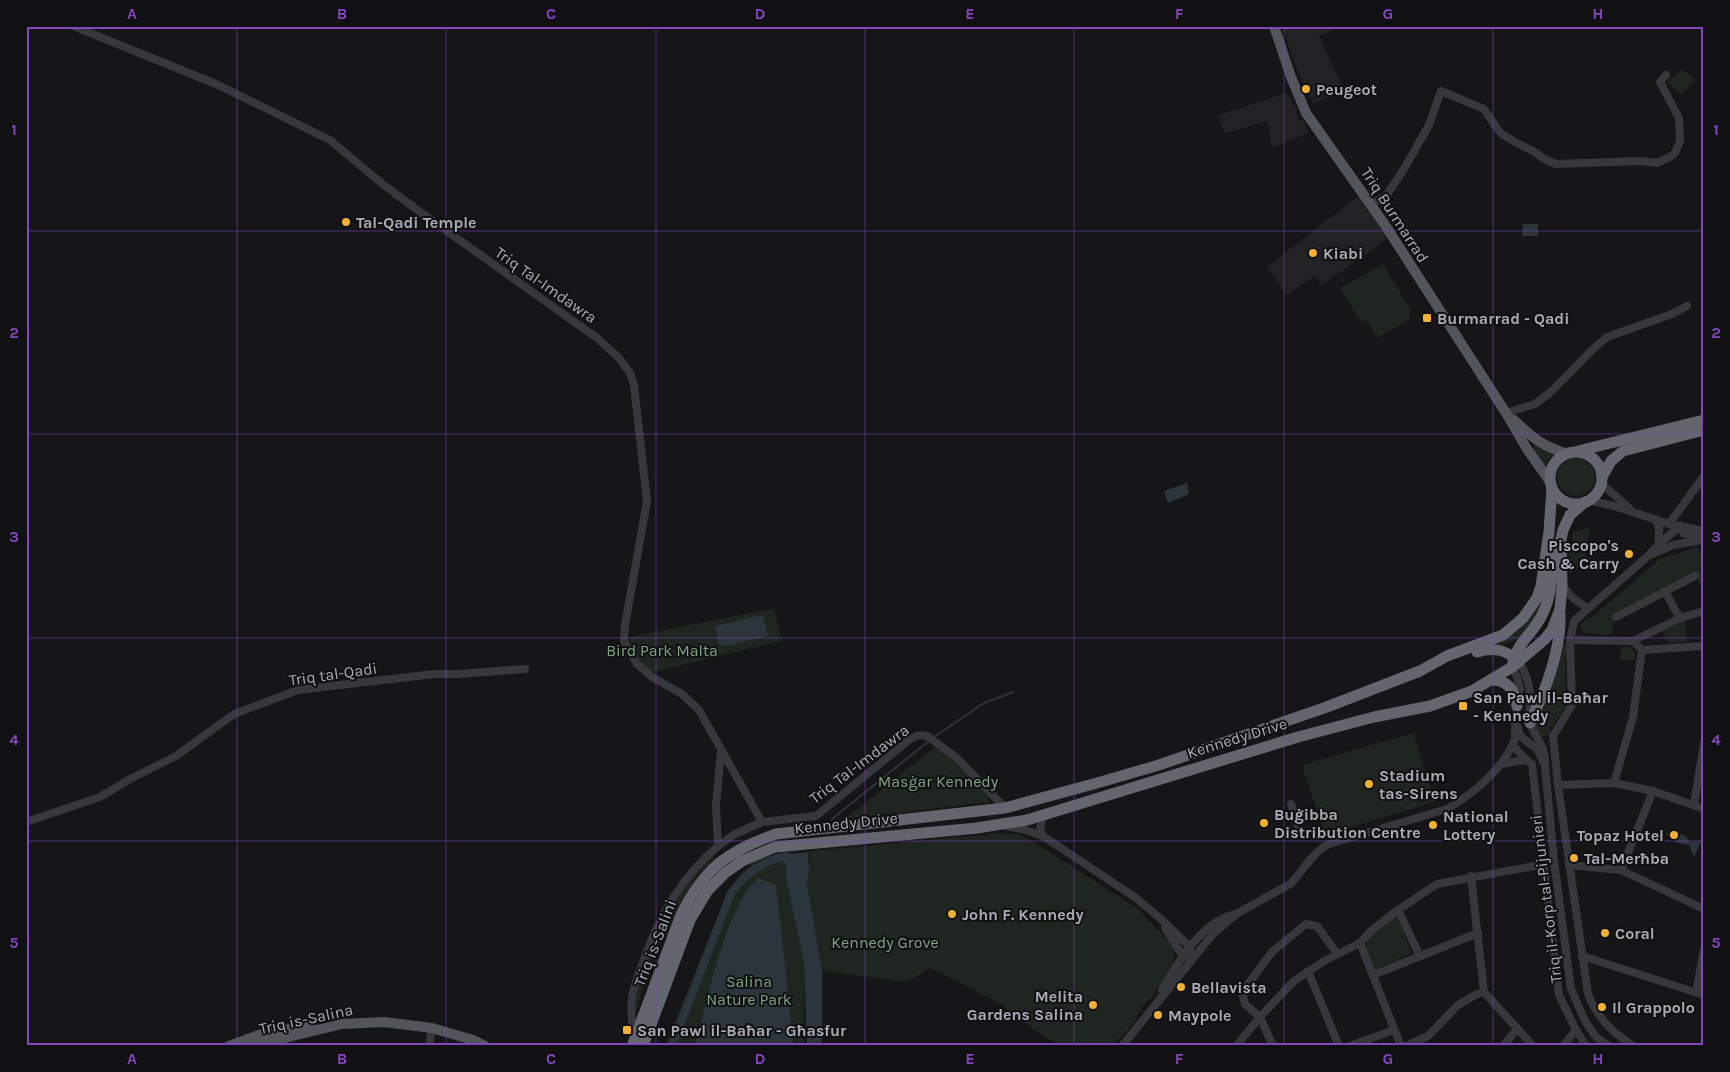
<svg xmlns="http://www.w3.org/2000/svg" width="1730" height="1072" viewBox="0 0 1730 1072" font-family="Karla,sans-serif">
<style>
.built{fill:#222225}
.green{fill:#1e261f}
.water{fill:#2c353c}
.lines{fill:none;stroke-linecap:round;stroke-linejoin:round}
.stream{stroke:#2c353c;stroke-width:2}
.canal{stroke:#2c353c;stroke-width:8}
.minor{stroke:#37383d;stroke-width:8}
.major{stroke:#53555c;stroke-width:10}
.highway{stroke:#63666e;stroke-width:11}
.grid{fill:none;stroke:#8446be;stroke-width:1;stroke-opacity:0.55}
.poi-dot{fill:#f2b134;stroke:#111113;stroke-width:2}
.labels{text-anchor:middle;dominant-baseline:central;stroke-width:4;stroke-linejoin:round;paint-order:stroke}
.poi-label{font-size:16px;font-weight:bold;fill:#a8adb8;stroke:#111113;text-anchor:start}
.street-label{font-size:16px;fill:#a8adb8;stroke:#111113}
.park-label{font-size:16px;fill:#7fa381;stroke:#111113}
.neatline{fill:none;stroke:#8446be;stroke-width:2}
.grid-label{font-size:16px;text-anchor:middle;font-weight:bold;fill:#8446be}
</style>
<rect width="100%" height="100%" fill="#161618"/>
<g class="built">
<path d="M1283,26H1342L1319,36L1344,90L1314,104L1306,91L1292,56Z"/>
<path d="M1287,93L1297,111L1296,113L1299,120H1302L1309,133L1271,148L1269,128L1267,121L1224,134L1218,115Z"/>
<path d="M1359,195L1388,238L1322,285L1315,276L1287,295L1267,267Z"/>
</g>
<g class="green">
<path d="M1682,69L1695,80L1682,94L1667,82Z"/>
<path d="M1383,264L1410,309V319L1377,338L1366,319L1361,322L1340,288Z"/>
<path d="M1536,445L1554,455L1548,461L1545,468L1532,449Z"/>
<circle cx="1576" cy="477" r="19"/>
<path d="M1590,527L1585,555L1595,563L1587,571L1584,565L1569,574V554L1572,552V533Z"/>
<path d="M1697,547L1704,559V592L1695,574L1611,615L1614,620L1611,635L1584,633L1580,627L1586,618L1592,617L1660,559Z"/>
<path d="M1545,593L1540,613L1520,638L1503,645L1491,643Z"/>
<path d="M774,608L782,641L649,673C639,662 629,653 630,637Z"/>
<path d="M1686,619L1687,642L1668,643L1662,631Z"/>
<path d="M1562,644H1567L1565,662L1566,706L1550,729V734L1540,737L1535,725L1536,719Z"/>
<path d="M1621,646L1631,648L1635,653L1636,660H1620Z"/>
<path d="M1413,733L1435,802L1325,835L1302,765Z"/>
<path d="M935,747C957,761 979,778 990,802L845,819Z"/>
<path d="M1001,833L1008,834H1017L1031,840L1138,909L1172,945L1174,956L1173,963L1148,1002L1142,1005C1141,1018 1121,1036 1113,1046H1060L1036,1031L999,1003L930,968L907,982L822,971L807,883C810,871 808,862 811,851Z"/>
<path d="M710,855L715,858L698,875L688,890L676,911L667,936L656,948L648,971L636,1013H635L636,994L650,948L693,872Z"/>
<path d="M779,855L786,865V878L804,963V1046H665L727,894C742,871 750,858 779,855Z"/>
<path d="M1396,915L1412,953L1374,970L1365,947L1370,935Z"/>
</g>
<g class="water">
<path d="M1523,224H1538V236H1522Z"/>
<path d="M1187,483L1189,494L1168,503L1164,491Z"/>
<path d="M763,615L768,636L725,646L719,645L715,626Z"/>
<path d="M1672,831L1685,836L1690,842L1701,841L1694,857L1689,845C1680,844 1671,842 1666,834Z"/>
<path d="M809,852L808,863L810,869L807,883L822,971V1046H807L804,963L786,878V865L779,855H788L794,863L789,854Z"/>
<path d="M758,878L776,885L789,1001L793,1046H695C707,1001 725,908 758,878Z"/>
</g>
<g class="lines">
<g class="stream">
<path d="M934,737L984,703L1013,692"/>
<path d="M832,819L930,740"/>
</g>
<path class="canal" d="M672,1046L731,893C745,874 763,860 787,856L788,859"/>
<g class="minor">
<path d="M73,26L216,84L330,140L380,182L416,209L597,338L619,358L630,373L634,385L647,501L625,625L624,641L637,664L652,677L682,694L699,710L762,822L816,816L909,740C915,736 919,734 927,736L957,758L1005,808"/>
<path d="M1371,204L1386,196L1404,169L1429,125L1441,91L1484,109L1498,130L1502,134L1515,142L1535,152L1544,159L1556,164L1641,161L1657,163L1670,157L1675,153L1680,141L1679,118L1660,82L1666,75"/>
<path d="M1506,413L1535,404L1552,391L1592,350L1607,337L1672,314L1687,306"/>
<path d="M1601,483L1630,509"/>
<path d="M1588,500L1614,506L1669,524L1704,531"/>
<path d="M1669,524L1704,476"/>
<path d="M1680,526L1683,533L1701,539"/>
<path d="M1659,544L1680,526"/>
<path d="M1650,555L1673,545L1703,540"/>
<path d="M1562,586L1573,598L1587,608"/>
<path d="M1665,592L1680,618"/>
<path d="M1616,617L1695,576"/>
<path d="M1570,640L1633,641L1642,650"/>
<path d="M1633,641L1680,618L1704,611"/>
<path d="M1642,650L1704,646"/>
<path d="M1519,662C1527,674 1531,687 1530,703C1530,709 1528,716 1530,722C1535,739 1546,744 1545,766L1554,861L1571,989L1585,1021L1596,1037L1609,1046"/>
<path d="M1512,667L1517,677L1520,689L1515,718L1520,736L1538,750L1543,762"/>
<path d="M1513,745L1526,760L1532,764L1559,995L1576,1030L1586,1046"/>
<path d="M1501,764L1526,760"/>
<path d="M1614,783L1633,717L1642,650"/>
<path d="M1558,785L1614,783L1653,791L1704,809"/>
<path d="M1291,804L1300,832"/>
<path d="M1694,804L1704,743"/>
<path d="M1043,815L1040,830L1043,836"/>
<path d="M26,822L100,797L130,779L176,756L234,714L298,690L434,674H458L525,669"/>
<path d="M1006,826L1022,829L1043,836L1136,898L1161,919L1190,947V962"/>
<path d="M718,846L735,834L762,822"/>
<path d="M1569,865L1621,870L1704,909"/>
<path d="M1621,870L1653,791"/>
<path d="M1471,876L1484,992L1533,1046"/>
<path d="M1398,910L1420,956"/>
<path d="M1165,928L1182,955"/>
<path d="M1360,943L1401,1046"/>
<path d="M1582,956L1704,995"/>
<path d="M1308,971L1339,1046"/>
<path d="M1373,975L1478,933"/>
<path d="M1162,989C1179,961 1202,921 1236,914"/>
<path d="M1696,992L1704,950"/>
<path d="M634,1037C632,1024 630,1011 632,998C633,987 638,976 642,965C657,920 681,877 718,846L716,806L721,750"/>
<path d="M429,1046L432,1028"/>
<path d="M1122,1046L1213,934L1238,913L1290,884C1304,871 1311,853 1329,844L1447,809C1471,795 1491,779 1507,755C1509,751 1513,746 1514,741C1516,734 1515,726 1515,718"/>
<path d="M1236,1046L1260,1017L1294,981L1324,961L1360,943L1371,931L1398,910L1437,884L1545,864"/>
<path d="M1273,1046L1260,1017L1245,1004L1242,992L1272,952L1306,924L1317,926L1337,953"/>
<path d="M1350,1046L1394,1030"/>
<path d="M1406,1046L1428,1036L1458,1005L1475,995L1484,992"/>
<path d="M1503,1046L1517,1029"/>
<path d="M1563,1046L1576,1030"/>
<path d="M1633,1046C1611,1031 1598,1019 1588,994L1558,785L1553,736L1572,705L1570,640L1574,621L1648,556L1659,544V528L1655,519"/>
</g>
<g class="major">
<path d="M1274,26L1291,77L1306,113L1385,225L1506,413L1527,449L1551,483"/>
<path d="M1514,420C1534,439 1541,445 1567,454"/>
<path d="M229,1046L262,1034L312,1025"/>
<path d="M251,1046L342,1024L384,1022L432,1028L473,1040L485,1046"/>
</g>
<g class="highway">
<path d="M1578,451L1704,420"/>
<circle cx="1576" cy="478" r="26"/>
<path d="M1602,477L1611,461L1623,451L1704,430"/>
<path d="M1477,652C1493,647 1506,649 1519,662"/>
<path d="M1512,667C1516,643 1530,637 1541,617C1552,597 1553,575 1551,552"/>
<path d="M1493,680C1510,681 1514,691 1517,706"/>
<path d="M1530,723C1534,712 1540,702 1544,691C1553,667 1561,639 1560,614"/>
<path d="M632,1046L681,915C704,868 728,851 776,834L1005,808L1097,783L1159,765L1324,708L1420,671L1447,656L1503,635L1523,618L1537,598L1541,586L1549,532L1552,488"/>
<path d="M643,1046L690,920L708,890L725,873L742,861L775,847L977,828L1027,820L1298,737L1374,717L1430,706L1472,691L1512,667L1544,640L1552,630L1560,609L1562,586L1561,539L1563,530L1570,515L1585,502"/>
</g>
</g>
<path class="grid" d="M237,26V1046M446,26V1046M656,26V1046M865,26V1046M1074,26V1046M1284,26V1046M1493,26V1046M26,231H1704M26,434H1704M26,638H1704M26,841H1704"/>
<g class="poi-dot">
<circle cx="1306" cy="89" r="5"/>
<circle cx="346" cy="222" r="5"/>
<circle cx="1313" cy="253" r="5"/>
<rect x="1422" y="313" width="10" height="10" rx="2.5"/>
<circle cx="1629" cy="554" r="5"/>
<rect x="1458" y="701" width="10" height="10" rx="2.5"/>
<circle cx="1369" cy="784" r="5"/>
<circle cx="1264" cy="823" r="5"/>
<circle cx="1433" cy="825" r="5"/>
<circle cx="1674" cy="835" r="5"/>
<circle cx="1574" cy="858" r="5"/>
<circle cx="952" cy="914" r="5"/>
<circle cx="1605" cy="933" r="5"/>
<circle cx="1181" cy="987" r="5"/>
<circle cx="1093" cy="1005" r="5"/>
<circle cx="1602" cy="1007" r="5"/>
<circle cx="1158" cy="1015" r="5"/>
<rect x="622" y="1025" width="10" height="10" rx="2.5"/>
</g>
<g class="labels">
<g class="poi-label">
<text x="1316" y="89">Peugeot</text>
<text x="356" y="222">Tal-Qadi Temple</text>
<text x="1323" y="253">Kiabi</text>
<text x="1437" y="318">Burmarrad - Qadi</text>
<text x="1619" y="545" text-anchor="end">Piscopo's<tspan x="1619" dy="18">Cash &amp; Carry</tspan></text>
<text x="1473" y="697">San Pawl il-Baħar<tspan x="1473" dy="18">- Kennedy</tspan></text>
<text x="1379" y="775">Stadium<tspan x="1379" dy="18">tas-Sirens</tspan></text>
<text x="1274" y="814">Buġibba<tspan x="1274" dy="18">Distribution Centre</tspan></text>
<text x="1443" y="816">National<tspan x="1443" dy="18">Lottery</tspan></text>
<text x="1664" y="835" text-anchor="end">Topaz Hotel</text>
<text x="1584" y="858">Tal-Merħba</text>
<text x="962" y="914">John F. Kennedy</text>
<text x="1615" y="933">Coral</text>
<text x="1191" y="987">Bellavista</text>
<text x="1083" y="996" text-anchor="end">Melita<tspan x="1083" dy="18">Gardens Salina</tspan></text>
<text x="1612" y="1007">Il Grappolo</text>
<text x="1168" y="1015">Maypole</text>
<text x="637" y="1030">San Pawl il-Baħar - Għasfur</text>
</g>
<g class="street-label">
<text transform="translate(1395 215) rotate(57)">Triq Burmarrad</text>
<text transform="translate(546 285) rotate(35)">Triq Tal-Imdawra</text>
<text transform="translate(333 674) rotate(-8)">Triq tal-Qadi</text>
<text transform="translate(1237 738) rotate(-17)">Kennedy Drive</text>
<text transform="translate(859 764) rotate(-37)">Triq Tal-Imdawra</text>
<text transform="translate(846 823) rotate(-6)">Kennedy Drive</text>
<text transform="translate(1546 899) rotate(-97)">Triq il-Korp tal-Pijunieri</text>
<text transform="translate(655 943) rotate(-69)">Triq is-Salini</text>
<text transform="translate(306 1019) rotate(-12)">Triq is-Salina</text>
</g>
<g class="park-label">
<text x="662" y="650">Bird Park Malta</text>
<text x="938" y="781">Masġar Kennedy</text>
<text x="885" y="942">Kennedy Grove</text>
<text x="749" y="981">Salina<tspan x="749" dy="18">Nature Park</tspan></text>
</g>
</g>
<rect width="1730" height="1072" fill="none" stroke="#111113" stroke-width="55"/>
<rect x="28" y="28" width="1674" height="1016" class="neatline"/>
<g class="grid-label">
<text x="132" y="19">A</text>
<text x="342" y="19">B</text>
<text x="551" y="19">C</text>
<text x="760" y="19">D</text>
<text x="970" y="19">E</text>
<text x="1179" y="19">F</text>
<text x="1388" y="19">G</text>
<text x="1598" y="19">H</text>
<text x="14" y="135">1</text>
<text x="1716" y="135">1</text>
<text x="14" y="338">2</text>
<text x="1716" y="338">2</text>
<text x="14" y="542">3</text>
<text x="1716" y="542">3</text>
<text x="14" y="745">4</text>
<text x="1716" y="745">4</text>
<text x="14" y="948">5</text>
<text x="1716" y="948">5</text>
<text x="132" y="1064">A</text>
<text x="342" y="1064">B</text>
<text x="551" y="1064">C</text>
<text x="760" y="1064">D</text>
<text x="970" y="1064">E</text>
<text x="1179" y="1064">F</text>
<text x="1388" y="1064">G</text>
<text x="1598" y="1064">H</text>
</g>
</svg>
